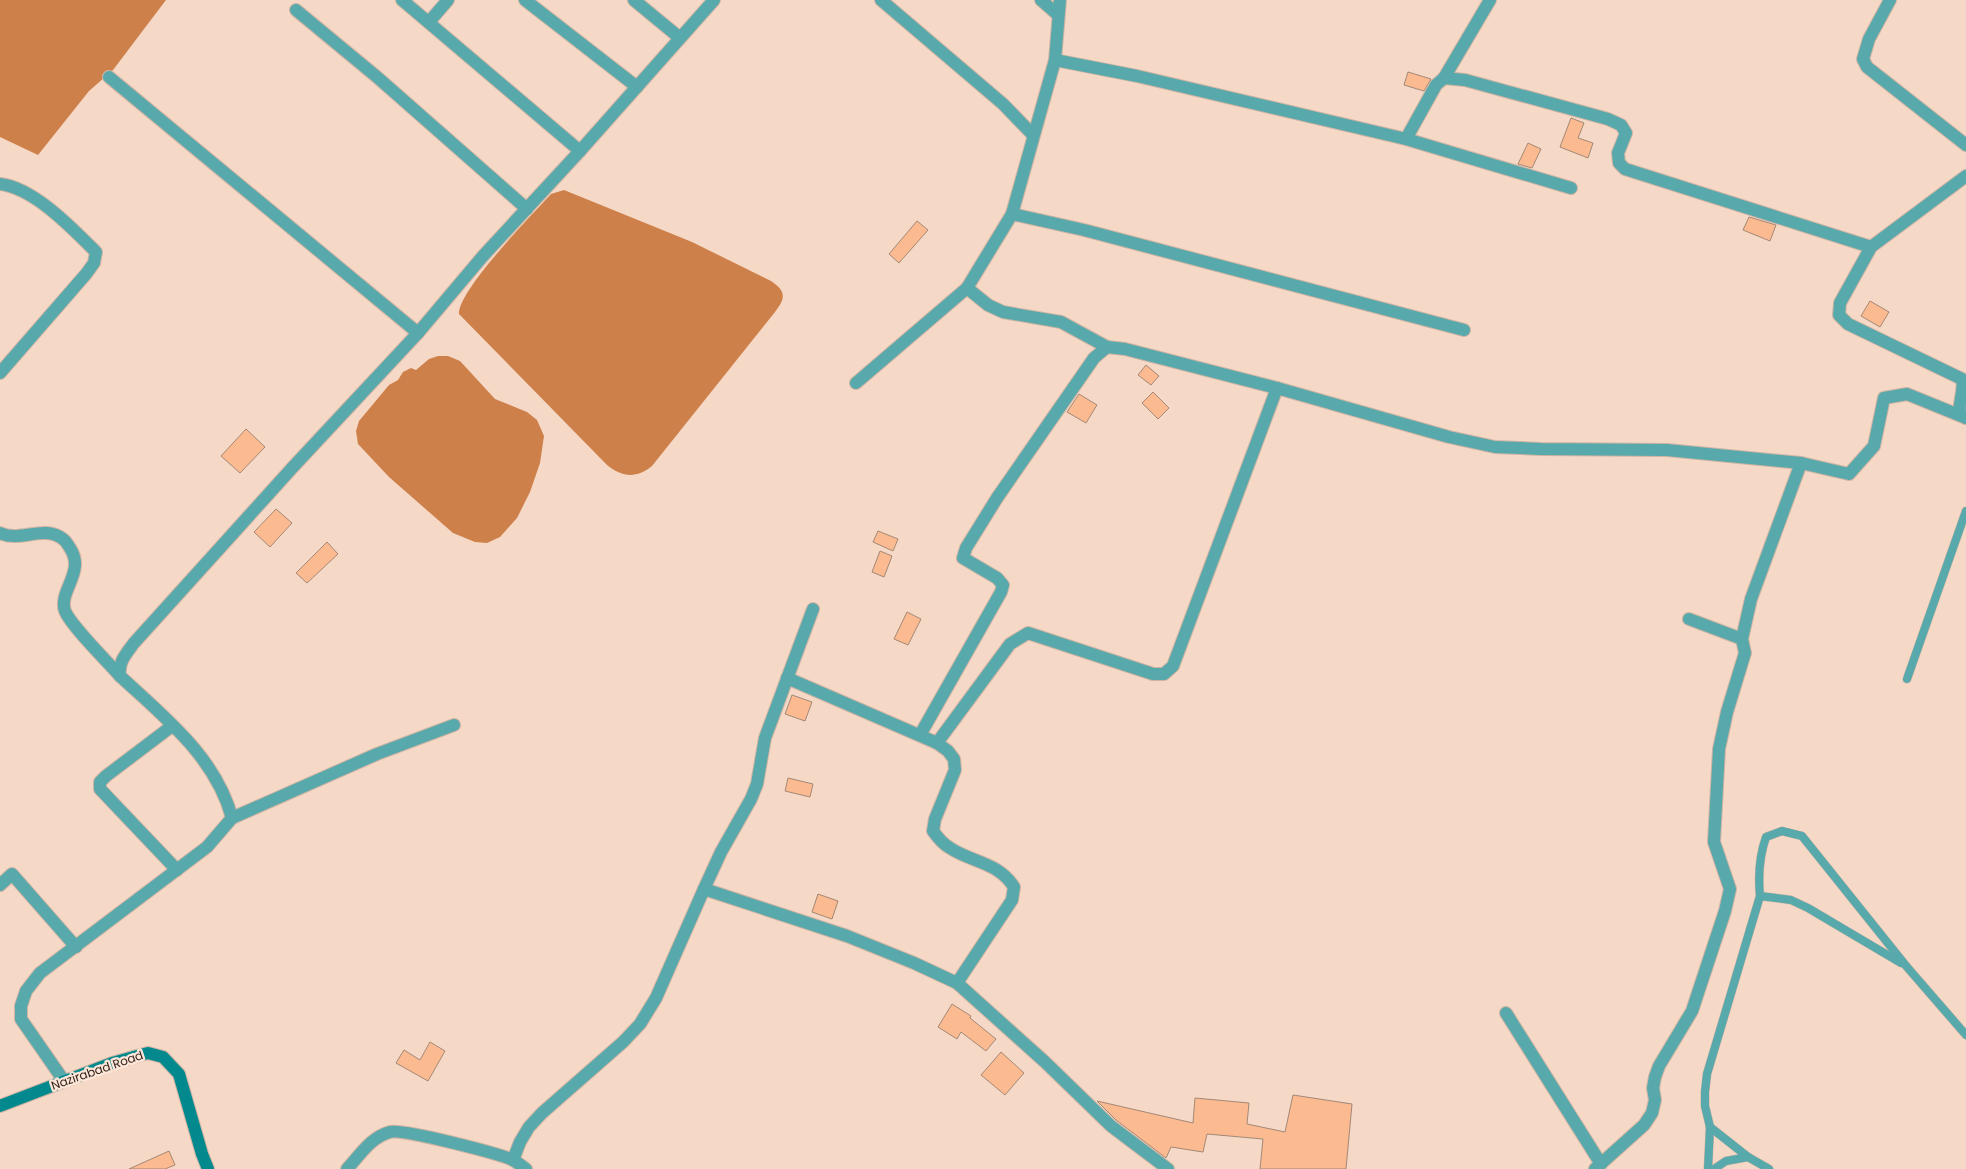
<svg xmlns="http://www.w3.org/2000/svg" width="1966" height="1169" viewBox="0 0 1966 1169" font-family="Poppins,sans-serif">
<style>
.water{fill:#ce804b}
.building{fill:#fcba90;stroke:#a38877}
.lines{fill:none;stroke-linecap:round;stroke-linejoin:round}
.service-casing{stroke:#ceb4a4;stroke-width:9}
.minor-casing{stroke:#ceb4a4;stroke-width:14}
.secondary-casing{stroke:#ceb4a4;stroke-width:14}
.service{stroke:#57a9ac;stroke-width:8}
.minor{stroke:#57a9ac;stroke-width:12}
.secondary{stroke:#02898d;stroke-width:12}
.labels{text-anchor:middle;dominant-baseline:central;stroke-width:4.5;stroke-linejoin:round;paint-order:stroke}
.street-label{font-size:12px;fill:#30251e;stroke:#fee6d8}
</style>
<rect width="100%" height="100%" fill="#f5d8c6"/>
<g class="water">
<path d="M0,0H166L113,70L89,91L38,155L0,137Z"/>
<path d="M564,190L692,242L771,281C786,291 786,298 775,312L652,466C636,479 622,477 607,465L459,314C458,290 532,215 551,194Z"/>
<path d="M438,356H448L460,361L495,399L527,412L537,420L544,436L540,463L530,492L517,518L500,537L487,543L475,542L453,533L389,477L358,444L356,431L359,421L389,385L398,380L403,372L411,368L416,370L429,359Z"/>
</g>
<g class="building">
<path d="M1408,72L1431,79L1424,91L1404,85Z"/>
<path d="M1571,118L1584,123L1578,138L1593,143L1588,158L1560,147Z"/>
<path d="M1528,143L1541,149L1532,168L1518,164Z"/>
<path d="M1749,217L1776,225L1770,241L1743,230Z"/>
<path d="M917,221L928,230L899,263L889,254Z"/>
<path d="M1870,301L1889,312L1880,327L1861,316Z"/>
<path d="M1146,365L1159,376L1151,385L1138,375Z"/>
<path d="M1153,392L1169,408L1158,419L1142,403Z"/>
<path d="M1079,394L1097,405L1086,423L1067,412Z"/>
<path d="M246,429L265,447L240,473L221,456Z"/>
<path d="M276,509L292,523L270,547L254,532Z"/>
<path d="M878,531L898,539L893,551L873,542Z"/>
<path d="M327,542L338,554L307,583L296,573Z"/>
<path d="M880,551L892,556L884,577L872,572Z"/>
<path d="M907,612L921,619L908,645L894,639Z"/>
<path d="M792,695L812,702L805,721L785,714Z"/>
<path d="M788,778L813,784L810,797L785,791Z"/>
<path d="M818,894L838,901L832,919L812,912Z"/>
<path d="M952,1004L971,1016L970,1018L996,1039L986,1051L961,1032L957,1039L938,1027Z"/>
<path d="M430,1042L445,1051L428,1081L396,1063L404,1050L420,1060Z"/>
<path d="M1001,1052L1024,1073L1005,1095L981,1075Z"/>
<path d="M1293,1095L1352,1104L1346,1169H1260L1263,1139L1207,1134L1203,1152L1171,1147L1166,1158L1116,1120L1097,1101L1193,1123L1195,1098L1249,1103L1247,1124L1285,1132Z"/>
<path d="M169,1151L175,1165L165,1169H129Z"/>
</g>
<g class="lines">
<g class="service-casing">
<g id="service">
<path d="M1907,679L1966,511"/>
<path d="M1760,896L1791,900L1808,908L1901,963"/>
<path d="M1710,1127L1748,1157"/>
<path d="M1708,1169L1710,1127L1705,1106V1092L1707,1074L1760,896C1758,875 1759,857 1766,837L1782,831L1802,836L1907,967L1966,1035"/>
<path d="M1714,1169L1726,1161L1748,1157L1769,1169"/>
</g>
</g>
<g class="minor-casing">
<g id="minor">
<path d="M402,0L580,151"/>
<path d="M525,0L637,87"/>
<path d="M634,0L680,38"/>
<path d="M881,0L1003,104L1033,135"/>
<path d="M1041,0L1057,14"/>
<path d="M1890,0L1869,39L1863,59L1867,67L1966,145"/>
<path d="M296,10L377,77L527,209"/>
<path d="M429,22L448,0"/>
<path d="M1055,60L1137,76L1406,139L1571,188"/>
<path d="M109,77L418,333"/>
<path d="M1444,78L1490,0"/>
<path d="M1406,139L1436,85L1444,78L1465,80L1608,119L1621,125L1626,133L1618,153L1619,163L1625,169L1871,247"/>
<path d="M1966,176L1871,247L1840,303L1839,315L1848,324L1962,379C1965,390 1958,401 1960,413L1966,418"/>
<path d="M0,184C34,188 72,228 96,252L94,263L86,274L0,373"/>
<path d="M1012,214L1084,230L1464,330"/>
<path d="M967,288L988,305L1003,312L1061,322L1107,347"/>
<path d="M856,383L967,288L1012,214L1055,60L1060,0"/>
<path d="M0,533C20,543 44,524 63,539C66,541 68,545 70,548C86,572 58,591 65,611C71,626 108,662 120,676"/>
<path d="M1742,639L1751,599L1801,463"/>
<path d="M787,678L937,743L948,751L954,759L955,770L935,819L933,831C938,838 943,844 950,848C973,863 998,862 1014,887L1012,900L957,983"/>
<path d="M172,726L106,776L100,782V789L177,870"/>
<path d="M920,735L1001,592L1003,585L997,578L963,558L966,548L997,498L1094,358L1107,347L1125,349L1277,388L1449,437L1495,447L1541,449L1667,450L1801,463L1849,474L1874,446L1884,398L1907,394L1966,418"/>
<path d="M937,743L1010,644L1028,633L1153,674H1164L1173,666L1277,388"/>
<path d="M232,818L377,754L454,725"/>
<path d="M0,885L12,874L76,947"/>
<path d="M704,889L847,936L914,963L957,983L1045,1062L1111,1126L1168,1169"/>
<path d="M1506,1013L1601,1164"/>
<path d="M64,1081L21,1019V1006L26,991L40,973L207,847L232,818C216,757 164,717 120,676C118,662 126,654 134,643L293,467L418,333L483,256L580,151L714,0"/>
<path d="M513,1160L520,1142L529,1127L542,1113L623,1042L640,1024L656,998L704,889L721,852L751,799L757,784L765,738L813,609"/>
<path d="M347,1169C360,1155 371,1137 390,1132C401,1128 500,1154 513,1160C518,1163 522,1166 526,1169"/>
<path d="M1595,1169L1644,1125L1652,1113L1655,1100L1653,1088L1655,1077L1659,1066L1692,1011L1725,911L1730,889L1714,842L1719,749L1727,712L1745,653L1742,639L1689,619"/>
</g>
</g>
<g class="secondary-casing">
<path id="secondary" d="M0,1106L112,1063L148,1053L163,1057L179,1074L202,1154L208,1169"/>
</g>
<use href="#service" class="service"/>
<use href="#minor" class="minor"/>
<use href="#secondary" class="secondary"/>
</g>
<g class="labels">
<g class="street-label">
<text transform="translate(97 1070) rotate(-19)">Nazirabad Road</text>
</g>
</g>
</svg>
